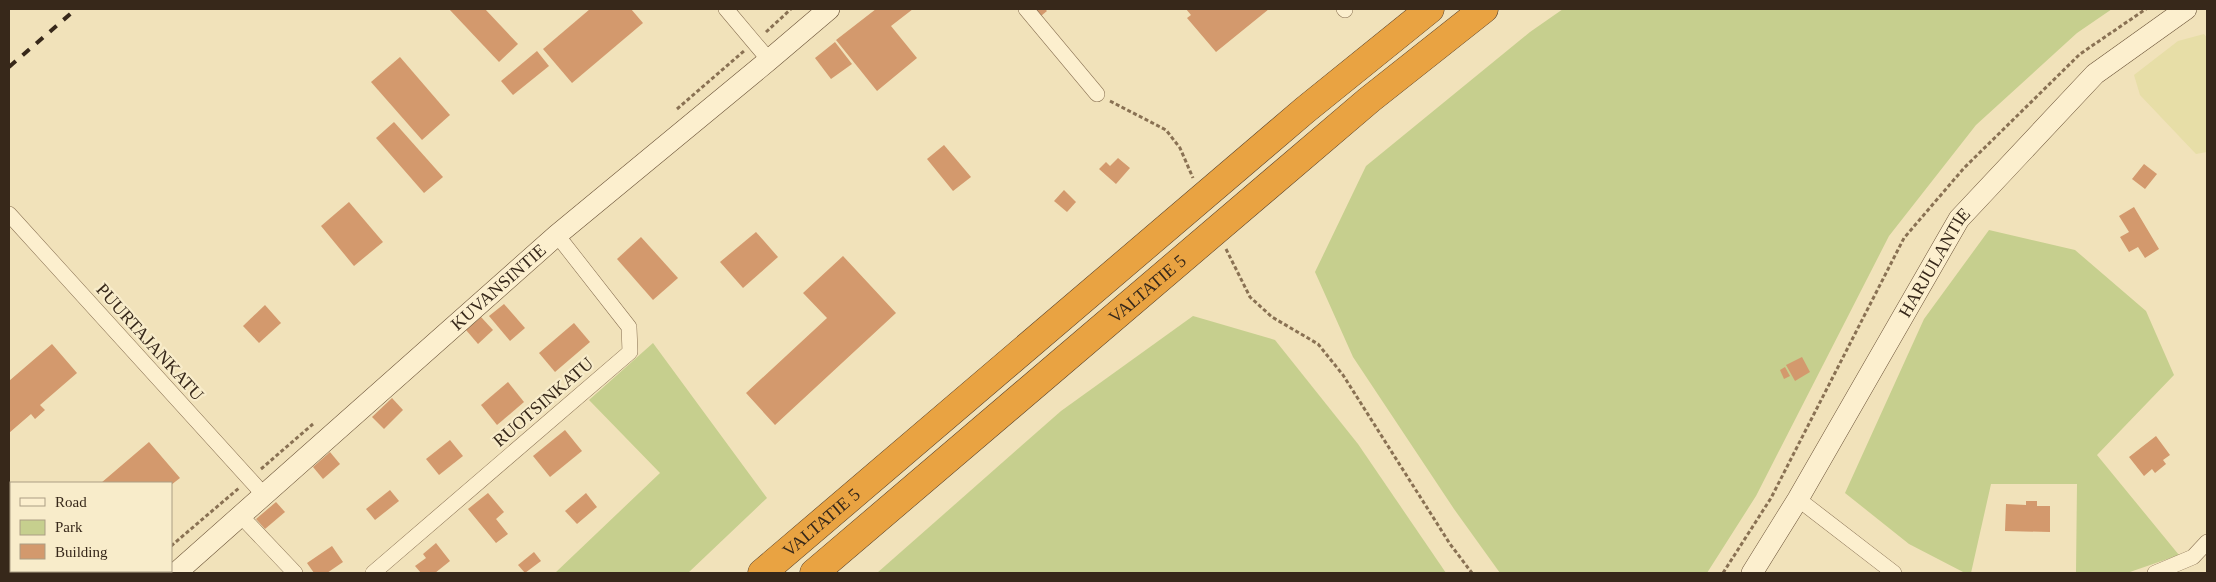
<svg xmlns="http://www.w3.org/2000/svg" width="2216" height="582" viewBox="0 0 2216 582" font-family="Georgia,serif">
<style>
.farmland{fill:#e7dea7}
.green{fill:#c6cf8e}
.building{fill:#d3996d}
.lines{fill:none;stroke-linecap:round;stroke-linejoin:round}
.street-casing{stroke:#897153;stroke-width:16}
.secondary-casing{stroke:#6a5237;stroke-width:22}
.highway-casing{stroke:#563f29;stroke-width:29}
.path{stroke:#897153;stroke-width:3;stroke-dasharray:4 2.5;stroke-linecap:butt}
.street{stroke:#fcefce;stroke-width:15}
.secondary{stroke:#fcefce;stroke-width:21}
.highway{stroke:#e9a342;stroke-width:28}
.rail{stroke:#37281a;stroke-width:4;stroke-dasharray:9 9;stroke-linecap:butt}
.labels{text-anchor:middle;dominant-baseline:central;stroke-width:4.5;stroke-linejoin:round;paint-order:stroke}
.street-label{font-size:18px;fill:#37281a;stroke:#f8ecca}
</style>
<rect width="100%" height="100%" fill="#f1e2ba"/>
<path class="farmland" d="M2204,34L2207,38V152L2196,154L2140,95L2134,75L2178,41Z"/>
<g class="green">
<path d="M1563,9H2112L2077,33L1976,125L1889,236L1756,496L1707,573H1500L1454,509L1353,357L1315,272L1366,166L1530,32Z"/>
<path d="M1989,230L2075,250L2146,311L2174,375L2097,455L2179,555L2127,573H2076L2077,484H1991L1971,573H1965L1909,544L1845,493L1924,319Z"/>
<path d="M1193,316L1275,340L1358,444L1446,573H877L1061,411Z"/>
<path d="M653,343L767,498L688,573H555L660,473L589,400Z"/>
</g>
<g class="building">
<path d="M449,9H485L518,44L499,62Z"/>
<path d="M590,9H631L643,23L572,83L543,49Z"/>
<path d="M876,9H913L891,26L917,58L877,91L836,40Z"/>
<path d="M1026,9H1045L1047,11L1036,20Z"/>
<path d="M1186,9H1269L1216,52L1187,18L1191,15Z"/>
<path d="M835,42L852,64L831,79L815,58Z"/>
<path d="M537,51L549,66L513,95L501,81Z"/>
<path d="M400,57L450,115L422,140L371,82Z"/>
<path d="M394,122L443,177L424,193L376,138Z"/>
<path d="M944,145L971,177L953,191L927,159Z"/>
<path d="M1118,158L1130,168L1116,184L1099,169L1106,162L1110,166Z"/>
<path d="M2144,164L2157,174L2145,189L2132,179Z"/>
<path d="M1064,190L1076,202L1067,212L1054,201Z"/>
<path d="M349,202L383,242L354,266L321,226Z"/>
<path d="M2134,207L2159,249L2145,258L2138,247L2129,252L2120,237L2129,232L2119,216Z"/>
<path d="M756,232L778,257L743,288L720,262Z"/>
<path d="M641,237L678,278L653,300L617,259Z"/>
<path d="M843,256L896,313L775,425L746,393L827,318L803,293Z"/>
<path d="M504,304L525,328L510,341L489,316Z"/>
<path d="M265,305L281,323L259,343L243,326Z"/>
<path d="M481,317L493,330L478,344L466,330Z"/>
<path d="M574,323L590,342L555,372L539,353Z"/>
<path d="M52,344L77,373L40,405L45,410L35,419L31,414L9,433V381Z"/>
<path d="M1802,357L1810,372L1795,381L1786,365Z"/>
<path d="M1785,367L1790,376L1784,379L1780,370Z"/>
<path d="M508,382L524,402L497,425L481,405Z"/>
<path d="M392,398L403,410L384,429L372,417Z"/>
<path d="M565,430L582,451L550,477L533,456Z"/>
<path d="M2156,436L2170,455L2163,460L2166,464L2155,473L2152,469L2144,476L2129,457Z"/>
<path d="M450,440L463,456L439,475L426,459Z"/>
<path d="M149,442L180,478L171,485V483H101Z"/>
<path d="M330,452L340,464L323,479L313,467Z"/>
<path d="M390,490L399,501L375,520L366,509Z"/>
<path d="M488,493L504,512L496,519L508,534L496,543L468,509Z"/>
<path d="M586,493L597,507L577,524L565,511Z"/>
<path d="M2026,501H2037V506H2050V532L2005,531L2006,504L2026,505Z"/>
<path d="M276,502L285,512L265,529L256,519Z"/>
<path d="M11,528V571H54L51,573H9V530Z"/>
<path d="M436,543L450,561L435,573H421L415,566L426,558L423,554Z"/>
<path d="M332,546L343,562L327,573H314L307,563Z"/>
<path d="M534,552L541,561L525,573L518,565Z"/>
</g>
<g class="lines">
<g class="street-casing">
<g id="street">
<path d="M726,9L769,60"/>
<path d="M1026,9L1097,94"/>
<path d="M1344,9L1345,10"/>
<path d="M9,214L264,495"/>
<path d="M1798,499L1894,573"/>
<path d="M241,516L295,573"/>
<path d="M373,573L630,352L629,327L557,235"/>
<path d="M2155,573L2193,557L2207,542"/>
</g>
</g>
<g class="secondary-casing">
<g id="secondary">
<path id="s1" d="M176,573L557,235L769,60L829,9"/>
<path id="s2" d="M1752,573L1798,499L1959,219L2095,74L2186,9"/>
</g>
</g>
<g class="highway-casing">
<g id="highway">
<path id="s3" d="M762,573L1305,110L1430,9"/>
<path id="s4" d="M814,573L1369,100L1484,9"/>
</g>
</g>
<g class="path">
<path d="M766,32L791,9"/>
<path d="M1110,101L1166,130L1180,148L1193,178"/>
<path d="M677,109L744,51"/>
<path d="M1226,249L1250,297L1272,317L1318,344L1343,375L1450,544L1472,573"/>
<path d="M261,469L313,424"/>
<path d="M171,546L239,488"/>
<path d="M139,573L142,571"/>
<path d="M1723,573L1771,498L1904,238L1964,168L2080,54L2146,9"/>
</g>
<use href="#street" class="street"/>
<use href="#secondary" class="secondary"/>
<use href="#highway" class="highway"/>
<path class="rail" d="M9,67L76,9"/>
</g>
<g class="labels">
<g class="street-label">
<text stroke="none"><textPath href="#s2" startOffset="360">HARJULANTIE</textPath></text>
<text stroke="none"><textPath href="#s1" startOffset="431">KUVANSINTIE</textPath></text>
<text stroke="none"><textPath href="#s4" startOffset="438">VALTATIE 5</textPath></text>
<text transform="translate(150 342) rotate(48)">PUURTAJANKATU</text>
<text transform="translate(543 402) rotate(-41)">RUOTSINKATU</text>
<text stroke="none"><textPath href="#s3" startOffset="78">VALTATIE 5</textPath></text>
</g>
</g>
<rect width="2216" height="582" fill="none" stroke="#37281a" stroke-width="20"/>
<rect x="10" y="482" width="162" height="90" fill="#f8ecca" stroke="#ab9e84"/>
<rect x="20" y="498" width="25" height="8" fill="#fcefce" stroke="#ab9e84"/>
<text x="55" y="507" font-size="15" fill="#37281a">Road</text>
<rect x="20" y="520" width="25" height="15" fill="#c6cf8e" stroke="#ab9e84"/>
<text x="55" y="532" font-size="15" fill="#37281a">Park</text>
<rect x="20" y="544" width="25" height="15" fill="#d3996d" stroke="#ab9e84"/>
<text x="55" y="557" font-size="15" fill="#37281a">Building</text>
</svg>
